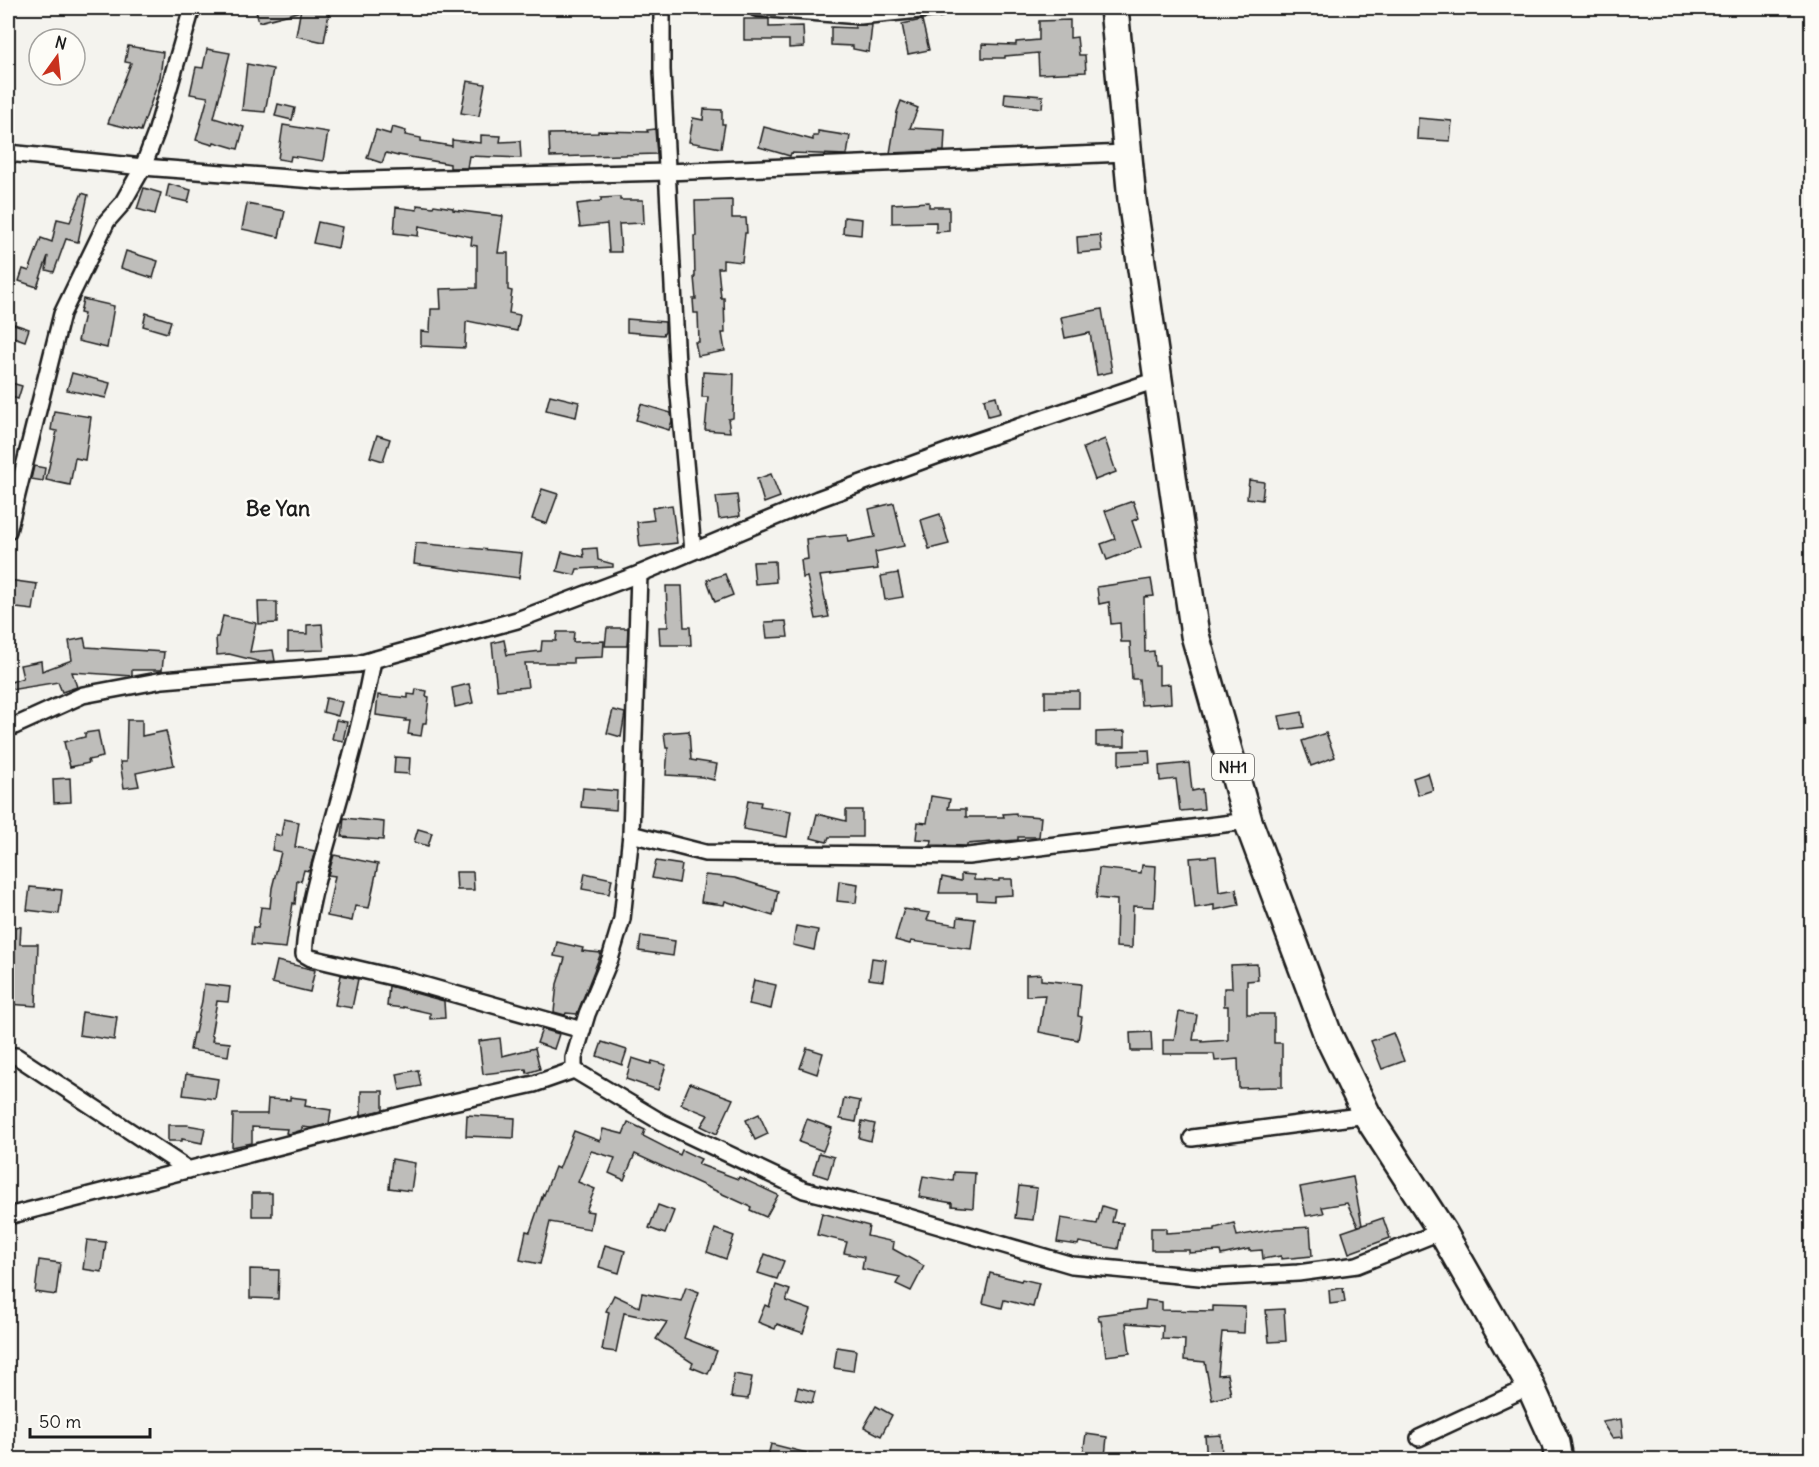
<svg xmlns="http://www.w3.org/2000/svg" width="1819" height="1467" viewBox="0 0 1819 1467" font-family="Delius,sans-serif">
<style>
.building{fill:#bebdba;stroke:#1c1c1c;stroke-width:1.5}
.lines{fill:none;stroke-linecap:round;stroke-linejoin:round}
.street-casing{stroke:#1c1c1c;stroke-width:20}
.highway-casing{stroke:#1c1c1c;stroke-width:32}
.street{stroke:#fdfcf7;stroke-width:15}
.highway{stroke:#fdfcf7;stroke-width:27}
.labels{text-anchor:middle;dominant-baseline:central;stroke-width:5;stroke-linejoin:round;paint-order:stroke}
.shield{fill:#fdfcf7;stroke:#605f5e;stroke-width:1.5}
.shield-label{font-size:16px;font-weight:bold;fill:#1c1c1c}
.quarter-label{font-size:21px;font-weight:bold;fill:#1c1c1c;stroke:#fdfcf7}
</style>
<rect width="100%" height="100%" fill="#f4f3ee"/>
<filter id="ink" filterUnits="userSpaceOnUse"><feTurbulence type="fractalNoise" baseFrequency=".0167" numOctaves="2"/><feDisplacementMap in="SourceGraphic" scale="12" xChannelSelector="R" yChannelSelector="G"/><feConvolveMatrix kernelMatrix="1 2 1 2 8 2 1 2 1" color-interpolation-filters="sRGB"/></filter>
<g filter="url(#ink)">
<g class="building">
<path d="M255,8H298V12L259,22Z"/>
<path d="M301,8H330L324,42L296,36Z"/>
<path d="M744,19H769V27L803,26L804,47L789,48V40H744Z"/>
<path d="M922,20L929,50L908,54L902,24Z"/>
<path d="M1070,20V38L1077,37L1079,55H1085L1086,72L1039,74L1038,53L1005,56V58H982V44L1016,45V42L1039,40V21Z"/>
<path d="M855,25H872L869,52L853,49V46L831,45V27L855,28Z"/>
<path d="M128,46L163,52L160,77L141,131L108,123L131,63L125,62Z"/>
<path d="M207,49L230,53L214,118L244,127L238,149L214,142L213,145L196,140L208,97L190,94L196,67L203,68Z"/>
<path d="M247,64L273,69L265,112L242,110Z"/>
<path d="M467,81L485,84L479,116L461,113Z"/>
<path d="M1005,93L1043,96L1042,108L1004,104Z"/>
<path d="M901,101L918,108L910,128L945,130L944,151L890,153L897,112Z"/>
<path d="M278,104L295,108L292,120L275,116Z"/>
<path d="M704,109L722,110V124H725L721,148L689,142L693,118L703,120Z"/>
<path d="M1418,118L1452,121L1450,141L1417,139Z"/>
<path d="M283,125L328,132L323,161L291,156L290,161L278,159Z"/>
<path d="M392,127L406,131L405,135L421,138V141L452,146V140L481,143V135L501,136L500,142L520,141L521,158L469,156L467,168H450V164L398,155V156L386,153L382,163L367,158L376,130L390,134Z"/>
<path d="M764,127L813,140V136H818V131L850,136L847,155L791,153L790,156L759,147Z"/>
<path d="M655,129L657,154L550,157L549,134L598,133V131L648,132L647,130Z"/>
<path d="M169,184L191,190L188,202L166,197Z"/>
<path d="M144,188L161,193L155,214L137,209Z"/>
<path d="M82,193L88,195L78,242L66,239L54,272L46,270L48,256L37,287L19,281L23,269L29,271L41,238L52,242L57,219L70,222Z"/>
<path d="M620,197V200H643L644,223L619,224L621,252H609L607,224L580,227L577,204L601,201V198Z"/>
<path d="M732,200V218H746L747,233H745L742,262L723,260V268H718L721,298H724L725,333H722L725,351L698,356L695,342H699L698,313H694L693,299H696L694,277H695L694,236H696L695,201Z"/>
<path d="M929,202V207H949V231L936,232V222L892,223V204Z"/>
<path d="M247,204L285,211L279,237L242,229Z"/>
<path d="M417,205L433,207L434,205L453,208V210L503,216L498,253H508V290L512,291L509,313L520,315L517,331L468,321L466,323L465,348L421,346V331L430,332L431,309H441L440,289L477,288V246L471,245L472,237L419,226L418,236L394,233L396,207L417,210Z"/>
<path d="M844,217L862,219L861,235L843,233Z"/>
<path d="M318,222L342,227L338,248L313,243Z"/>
<path d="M1100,235L1102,251L1078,253L1077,237Z"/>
<path d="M126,251L158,261L153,278L121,268Z"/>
<path d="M83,299L114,306L107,348L78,341L84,314L80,313Z"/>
<path d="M1102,309L1112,372L1097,375L1090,333L1065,338L1061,317Z"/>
<path d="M146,313L171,321L167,333L143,326Z"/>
<path d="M627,319L665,322V332L663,335L627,332Z"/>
<path d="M8,322L29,329L25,341L8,335Z"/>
<path d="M703,372L734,374L733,418L728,419L730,432L705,430L708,397H702Z"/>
<path d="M72,373L110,383L106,398L67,390Z"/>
<path d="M8,382L22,386L18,399L8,396Z"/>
<path d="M550,395L579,402L576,417L546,410Z"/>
<path d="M996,396L1000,413L988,416L984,399Z"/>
<path d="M641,404L671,413L672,421L669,430L636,420Z"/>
<path d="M54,411L91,417L85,460L75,458L70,485L46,480L57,431L51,430Z"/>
<path d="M377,435L390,439L383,461L370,457Z"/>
<path d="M1105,439L1116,472L1095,480L1083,448Z"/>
<path d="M34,466L45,468L43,481L31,479Z"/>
<path d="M771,474L780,497L764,503L757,479Z"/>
<path d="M1249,480L1264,482L1262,500L1247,498Z"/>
<path d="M542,489L558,494L547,524L532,519Z"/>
<path d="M737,495L740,516L719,519L716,497Z"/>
<path d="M1133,501L1139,518L1132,521L1141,547L1107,560L1101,544L1115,539L1105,511Z"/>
<path d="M894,503L904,546L875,552L878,569L820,576L829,617L816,619L807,577L803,578L801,560L808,559L806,539L847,535L848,542L875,537L869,509Z"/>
<path d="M672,505L677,543L640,547L637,522L654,520L652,508Z"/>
<path d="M940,514L949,544L929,549L921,520Z"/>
<path d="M416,543L522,553L519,578L414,564Z"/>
<path d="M597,548L598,560L613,564V567L577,569L575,575L557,571L562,552L584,557L583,549Z"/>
<path d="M775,561L776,582L755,584L753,562Z"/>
<path d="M898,573L903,597L885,600L881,576Z"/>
<path d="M725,574L733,595L715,602L707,580Z"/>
<path d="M1151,579L1154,596L1144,597L1145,652L1154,651L1155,666H1159V685L1170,684L1171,703L1141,705L1139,679H1132L1130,642H1121L1120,623L1111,624L1109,602L1099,604L1097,587Z"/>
<path d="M8,580L37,584L33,610L8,607Z"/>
<path d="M666,586H682L684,627H690L691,645H660L659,627H668Z"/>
<path d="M258,602H277V623L259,624Z"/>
<path d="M223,616L256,623L250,652L273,650L275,661L261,662L229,654L217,655L216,637H218Z"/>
<path d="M786,621L788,637L767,638L765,622Z"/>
<path d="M322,624L324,650L288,651V633L307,634V625Z"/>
<path d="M607,628H628L627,646H605Z"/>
<path d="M557,632H574L573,642L604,641L603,657L573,658V663H525L528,687L497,690L492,643L504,640L507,655L541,651L542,641H556Z"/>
<path d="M84,638L86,647L164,652L162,670H132V676L72,672L77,687L62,692L58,682L10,690L8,683L23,678L20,665L41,661L42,671L72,660L69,641Z"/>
<path d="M469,684L473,703L455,707L452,688Z"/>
<path d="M416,689L427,691L426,696L429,697L426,723H423L421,736L408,734L410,721H405L406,719L376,715L378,695L408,698V694L415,695Z"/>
<rect x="1045" y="691" width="34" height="17"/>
<path d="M326,698L342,702L338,716L323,712Z"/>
<path d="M613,710L625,713L621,737L607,733Z"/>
<path d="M1302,712L1304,727L1282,730L1279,716Z"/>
<path d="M127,720H142V736L166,731L174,765L136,773L139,786L124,788L120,762H126Z"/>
<path d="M336,720L347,722L343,741L332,739Z"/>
<path d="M98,731L103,757L88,760L89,763L70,767L64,742L85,737V733Z"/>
<path d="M689,731L691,760L717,764L714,780L702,777L666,775L668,748H666L664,733Z"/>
<path d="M1125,731V746H1096V732Z"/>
<path d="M1326,733L1335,757L1311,766L1302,741Z"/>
<path d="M1149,750L1150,763L1119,765V751Z"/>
<path d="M395,757L410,758L409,774L394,773Z"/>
<path d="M1189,763L1192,791L1202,789L1204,809L1180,811L1176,779L1160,781L1159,766Z"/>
<path d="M1428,773L1433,790L1418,795L1413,778Z"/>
<path d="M70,778L71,802L54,803L53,779Z"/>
<path d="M583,788L617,791L616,810L581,807Z"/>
<path d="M931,796L950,799L948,809H966V817H1004L1003,814L1016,813V815L1041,817L1039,837H1018V840L967,844V846L931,845L932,840L916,839L918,822L927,823Z"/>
<path d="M748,800L761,802L760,806L791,811L787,837L743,829Z"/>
<path d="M846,810H862V837H829L827,842L811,838L817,814L846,821Z"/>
<path d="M344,818L384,822L383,840L342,837Z"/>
<path d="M284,819L299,822L295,847L315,851L309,871L304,870L301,881L297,880L295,904L293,903L286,948L251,945L253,927L258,928L261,907L270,908L272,888L281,852L272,850L275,834L281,836Z"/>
<path d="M418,829L432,833L428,846L414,842Z"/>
<path d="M334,855L378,864L369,908L355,906L352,921L327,916L335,876L328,875Z"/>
<path d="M1216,856L1219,892L1236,889L1239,905L1214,910V905L1195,908L1190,858Z"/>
<path d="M656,861L682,865L679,883L652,878Z"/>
<path d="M1142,865L1156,866L1154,907L1133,906L1132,948L1116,947L1117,900L1096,898L1099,868L1141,873Z"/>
<path d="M456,872H473L474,890H457Z"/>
<path d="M585,873L612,879L609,894L582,889Z"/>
<path d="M961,874L974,875V880L999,881V879H1012L1013,895L994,896V901L977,900V893H939L942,877L961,881Z"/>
<path d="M705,875L735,878L778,891L773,916L725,901L724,905L701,902Z"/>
<path d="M839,881L858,884L856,903L837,901Z"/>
<path d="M30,887L62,890L59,914L27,910Z"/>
<path d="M904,909L930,913L927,920L957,925L958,917L975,919L971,949L911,941L910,944L895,940Z"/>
<path d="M8,926L21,927L20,944H38L36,1006L8,1004Z"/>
<path d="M796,926L818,930L814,950L793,945Z"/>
<path d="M641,936L675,941L673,956L639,951Z"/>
<path d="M557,942L583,948L582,951L601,953L577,1014L566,1013L565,1015L554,1012L557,984L565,958L554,956Z"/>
<path d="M872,958L886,960L883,981L869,979Z"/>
<path d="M277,961L315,970L310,992L272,983Z"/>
<path d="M1257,964L1258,980L1247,981V1014H1274V1043H1282V1087L1239,1088L1238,1059L1215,1061L1214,1054H1163V1040H1174L1179,1012L1197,1015L1193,1040H1202V1042L1228,1040V1006H1224V988H1232L1231,965Z"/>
<path d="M1041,974V980L1081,984L1078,1016L1082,1017L1078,1040L1039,1032L1045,995L1026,996V975Z"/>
<path d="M341,975L358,979L352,1008L335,1005Z"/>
<path d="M754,980L776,985L771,1009L749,1004Z"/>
<path d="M204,984L230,987L228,1002L217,1001L211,1035L213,1036L212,1041L230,1043L228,1056L190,1050L193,1033H195L202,1001Z"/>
<path d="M389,986L444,1001L445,1018L430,1019V1013L403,1007V1008L387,1006Z"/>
<path d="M82,1012L117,1017L114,1040L79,1035Z"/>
<path d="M542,1029L559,1034L554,1049L537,1043Z"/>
<path d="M1151,1032L1152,1051H1131L1130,1033Z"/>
<path d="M1393,1033L1404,1061L1382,1069L1371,1041Z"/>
<path d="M500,1038L502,1056L535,1048L540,1069L527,1073L526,1069L483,1074L479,1041Z"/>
<path d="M602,1042L627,1050L622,1065L597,1056Z"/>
<path d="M807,1048L823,1053L817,1074L800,1068Z"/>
<path d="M632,1058L651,1064L652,1061L666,1065L658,1090L626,1079Z"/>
<path d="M418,1070L421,1086L400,1090L397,1074Z"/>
<path d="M186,1074L218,1079L215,1099L183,1095Z"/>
<path d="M690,1083L733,1099L717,1134L701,1126L708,1115L681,1104Z"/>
<path d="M361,1091H383V1110L361,1115Z"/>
<path d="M290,1097L306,1099L305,1106L331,1110L329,1124L311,1128L302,1127V1130L289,1134L286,1133L287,1129L252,1127V1143L232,1147L233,1114H267L268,1099L290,1100Z"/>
<path d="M844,1098L860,1101L856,1122L840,1119Z"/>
<path d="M759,1114L768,1134L755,1140L746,1120Z"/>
<path d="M467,1115L515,1118L514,1138L466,1136Z"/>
<path d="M807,1119L832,1128L823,1151L799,1142Z"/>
<path d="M862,1121L875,1124L871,1141L859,1138Z"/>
<path d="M628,1122L645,1130L643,1136L680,1155L682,1150L701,1159L698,1164L738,1179L739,1177L778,1195L766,1217L750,1210L751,1207L635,1154L624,1180L609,1173L615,1158L591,1151L578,1182L595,1189L586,1211L593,1212L590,1229L550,1222L540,1264L520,1260L526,1231L530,1232L543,1194L544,1195L555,1167L559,1169L574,1131L600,1141L603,1129L623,1134Z"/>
<path d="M168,1125H187L205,1128L202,1143L182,1139V1141H168Z"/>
<path d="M819,1153L834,1157L828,1178L813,1173Z"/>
<path d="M392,1159L415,1163L411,1191L389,1188Z"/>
<path d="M954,1172L975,1173L973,1208L952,1206V1203L919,1197L923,1176L953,1181Z"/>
<path d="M1353,1177L1362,1225L1358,1226L1347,1203L1322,1207L1324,1213L1306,1216L1300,1187Z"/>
<path d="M1019,1186L1037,1188L1033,1220L1015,1218Z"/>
<rect x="252" y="1193" width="20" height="23"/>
<path d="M658,1205L674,1211L665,1234L649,1228Z"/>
<path d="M1102,1206L1115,1210L1112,1222L1123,1223L1118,1249L1079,1242L1078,1245L1057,1242L1061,1218L1097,1224Z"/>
<path d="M822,1213L869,1226L867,1236L894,1242L893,1249L924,1266L911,1291L896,1284L900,1277L862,1269L864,1257L844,1253L847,1242L817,1235Z"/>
<path d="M1383,1218L1390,1238L1349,1253L1342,1232Z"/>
<path d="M1234,1223L1237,1236L1276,1229L1310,1227L1312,1256L1281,1259V1256L1263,1259L1262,1250L1249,1251V1249L1221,1255L1220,1251L1189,1253V1250H1151V1228H1166V1233L1215,1230V1228Z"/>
<path d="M715,1229L734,1236L726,1259L707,1252Z"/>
<path d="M87,1240L106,1242L102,1272L83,1269Z"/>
<path d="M605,1245L625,1251L619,1273L599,1267Z"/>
<path d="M765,1254L784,1261L777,1279L758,1273Z"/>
<path d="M39,1260L60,1263L56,1295L35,1292Z"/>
<path d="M250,1269L279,1270L278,1299L250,1298Z"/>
<path d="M990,1273L1021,1281L1022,1279L1039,1283L1033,1307L1004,1300L1002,1308L983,1303Z"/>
<path d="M776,1285L790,1290L786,1301L811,1310L803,1333L777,1324L775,1329L758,1322L765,1305L769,1307Z"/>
<path d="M686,1287L699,1292L684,1338L717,1351L708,1374L691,1367L693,1363L656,1339L667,1322L624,1313L616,1352L602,1350L609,1312L606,1311L614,1295L639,1307L642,1293L681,1301Z"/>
<path d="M1343,1288L1345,1302L1330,1304L1329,1290Z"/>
<path d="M1146,1300L1162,1302V1310L1213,1311V1306L1245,1307L1244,1333L1222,1332L1218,1375L1227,1374L1231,1395L1212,1400L1205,1362L1184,1360L1185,1340L1162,1339L1163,1326L1126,1323L1130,1353L1106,1356L1101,1321H1099L1098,1315L1145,1309Z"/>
<path d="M1284,1309L1286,1341L1269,1342L1266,1310Z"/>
<path d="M837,1347L856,1350L853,1371L834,1368Z"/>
<path d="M734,1374L752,1377L748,1399L731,1397Z"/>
<path d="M798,1387L815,1392L812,1403L795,1399Z"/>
<path d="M876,1406L892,1415L881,1436L864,1427Z"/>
<path d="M1621,1419L1623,1437L1612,1438L1602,1422Z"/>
<path d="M1086,1434L1107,1437L1105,1456L1083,1453Z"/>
<path d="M1221,1435L1222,1460H1207L1205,1436Z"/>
<path d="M771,1444L815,1455L814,1460H767Z"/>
</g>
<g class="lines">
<g class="street-casing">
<g id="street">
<path d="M662,8V70L678,384L693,551"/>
<path d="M756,8L860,16L940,8"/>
<path d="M8,153L143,167L328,181L667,172L1126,153"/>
<path d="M8,531L62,314L107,221L122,204L143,167L156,133L192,8"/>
<path d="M373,660C364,710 351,759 337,807C324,855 307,905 304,954L311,958L409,981L582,1030"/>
<path d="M8,729L83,695L163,680L358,664L517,620L639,574L818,499L968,444L1159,379"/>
<path d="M631,834L705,853L968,856L1248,821"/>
<path d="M8,1056H16L189,1170"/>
<path d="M574,1070L661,1122L804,1190L895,1213L1072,1265L1210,1278L1298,1273L1357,1265L1442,1231"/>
<path d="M1192,1138L1367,1115"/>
<path d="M8,1216L444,1104L534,1084L574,1070V1058L587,1014L610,959L622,919L631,834L639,574"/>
<path d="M1419,1438L1531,1386"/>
</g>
</g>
<g class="highway-casing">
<path id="highway" d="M1114,8L1132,200L1195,635L1248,821L1328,1035L1367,1115L1442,1231L1529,1383L1556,1443L1559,1460"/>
</g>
<use href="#street" class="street"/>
<use href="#highway" class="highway"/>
</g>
</g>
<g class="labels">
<rect class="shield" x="1212" y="754" width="42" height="26" rx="4.5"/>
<g class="shield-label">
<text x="1233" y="767">NH1</text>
</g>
<g class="quarter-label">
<text x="278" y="508">Be Yan</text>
</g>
</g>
<rect width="1819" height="1467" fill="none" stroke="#fdfcf7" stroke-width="30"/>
<rect x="15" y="15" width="1789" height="1437" fill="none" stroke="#1c1c1c" stroke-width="2" filter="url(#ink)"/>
<g transform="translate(57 57) rotate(15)"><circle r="28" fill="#fdfcf7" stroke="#a3a29f" stroke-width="1.5"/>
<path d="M0-4.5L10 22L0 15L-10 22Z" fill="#c8321e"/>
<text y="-9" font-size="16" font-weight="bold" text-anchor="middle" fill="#1c1c1c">N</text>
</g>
<path d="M30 1428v9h120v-9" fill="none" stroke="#1c1c1c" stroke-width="3"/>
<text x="39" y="1428" font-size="18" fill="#1c1c1c" stroke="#fdfcf7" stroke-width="4.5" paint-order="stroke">50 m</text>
</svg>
